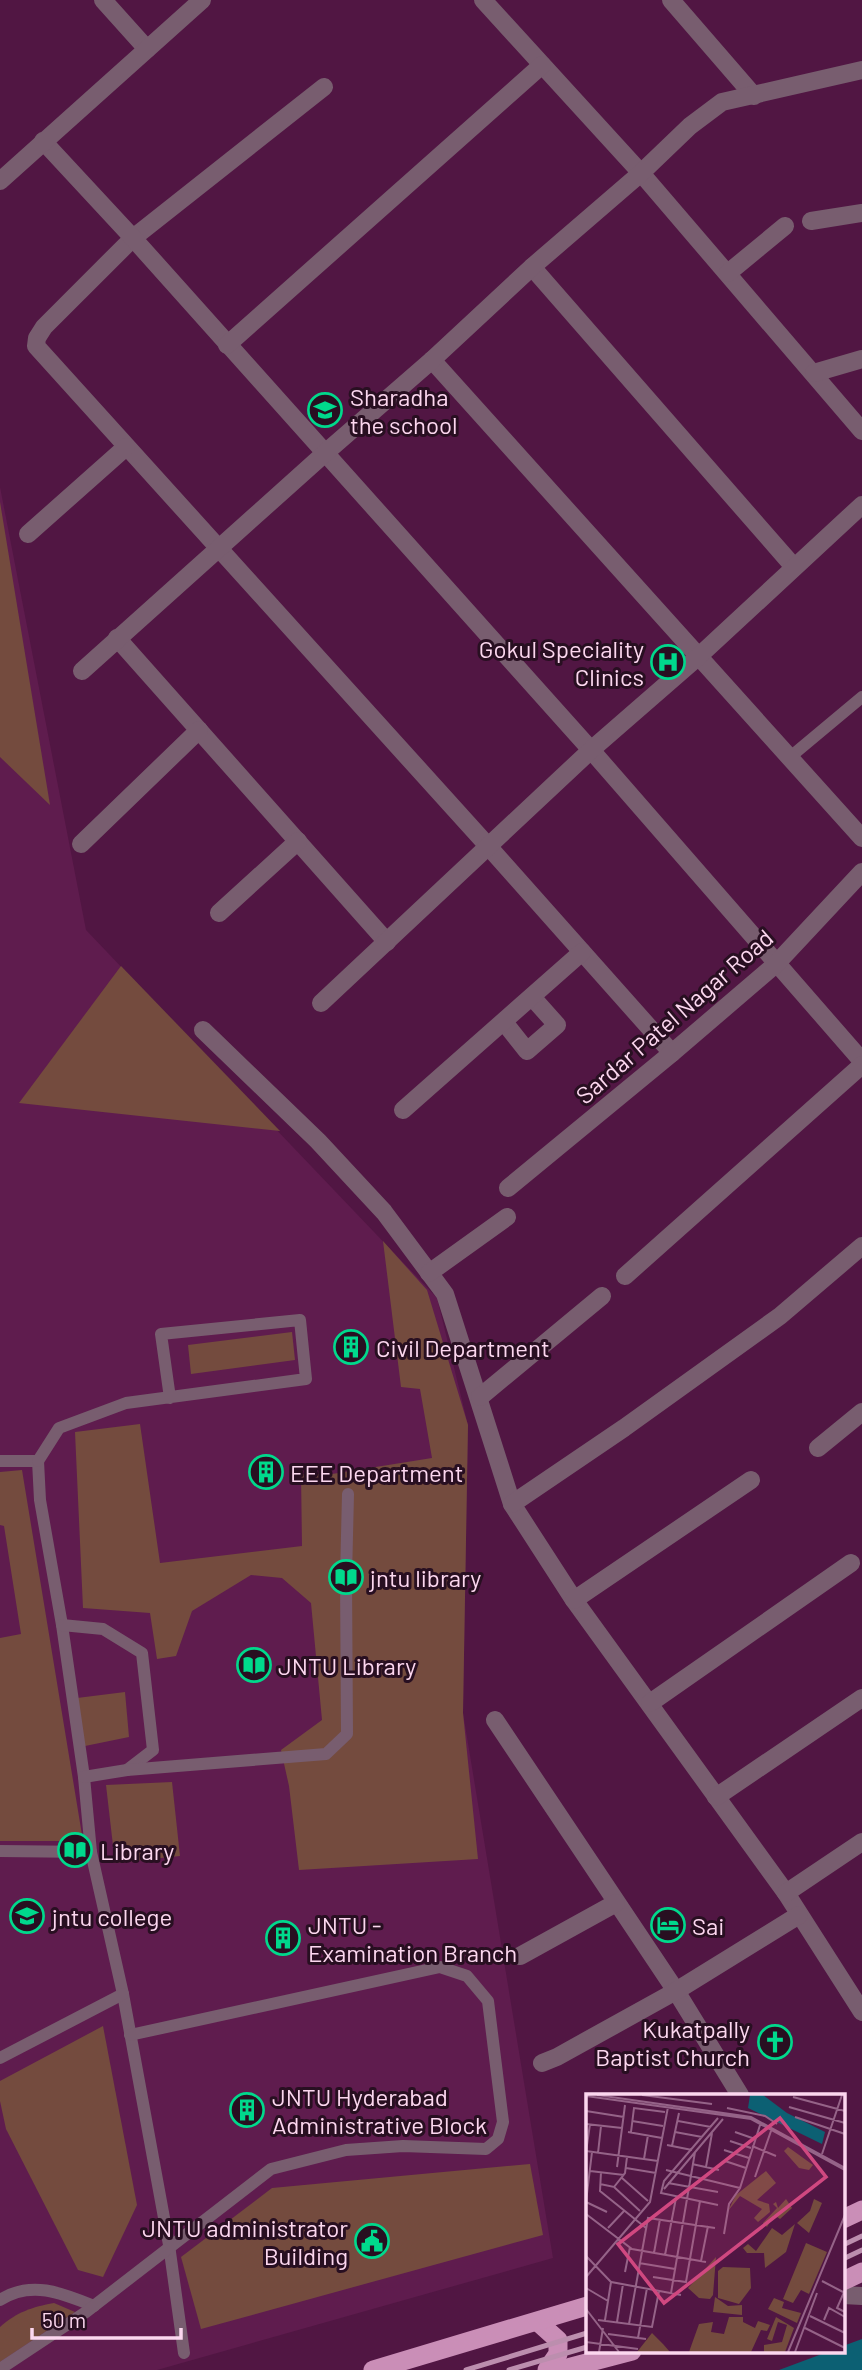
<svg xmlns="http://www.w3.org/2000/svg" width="862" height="2370" viewBox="0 0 862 2370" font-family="Barlow,sans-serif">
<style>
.built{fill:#5f1c4e}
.green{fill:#744b3e}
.water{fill:#0c6073}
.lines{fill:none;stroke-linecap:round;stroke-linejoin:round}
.service{stroke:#785d6f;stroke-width:12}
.minor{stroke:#785d6f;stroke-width:18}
.tertiary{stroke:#785d6f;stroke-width:18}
.trunk{stroke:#ca8eb7;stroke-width:19}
.rail{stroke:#bc8eae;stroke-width:5}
.labels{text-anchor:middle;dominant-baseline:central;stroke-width:6;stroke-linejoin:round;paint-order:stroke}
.poi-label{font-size:24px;fill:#fcd7ef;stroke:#280f21;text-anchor:start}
.street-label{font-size:24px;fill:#fcd7ef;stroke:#280f21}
.inset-road{fill:none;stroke:#956388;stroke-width:2}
.view{fill:#d04880;fill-opacity:0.15;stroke:#d04880;stroke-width:3.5}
.inset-edge{fill:none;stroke:#fcd7ef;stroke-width:3.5}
</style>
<rect width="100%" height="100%" fill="#511643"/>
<path class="built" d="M0,487L86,930L437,1298L468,1425L463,1713L553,2258L157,2370H0Z"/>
<g class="green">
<path d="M0,502L50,805L0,757Z"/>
<path d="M121,966L280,1131L19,1103Z"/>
<path d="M383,1241L427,1290L468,1425L463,1713L478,1859L299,1870L289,1786L281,1750L322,1720L311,1603L282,1578L251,1575L192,1611L176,1656L157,1659L150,1613L83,1608L75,1432L140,1424L160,1563L302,1546L301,1474H332L432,1458L420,1389L401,1387Z"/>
<path d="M292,1332L295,1360L191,1374L188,1345Z"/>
<path d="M22,1470L83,1841H0V1638L21,1634L4,1526L0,1525V1472Z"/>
<path d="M125,1692L129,1737L85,1746L69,1699Z"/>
<path d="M172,1782L180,1856L115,1863L106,1785Z"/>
<path d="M103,2026L137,2205L103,2277L78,2270L6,2129L0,2101V2081Z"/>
<path d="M530,2164L543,2235L201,2329L181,2257L272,2188Z"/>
<path d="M54,2303L75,2312L0,2362V2327C17,2312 32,2307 54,2303Z"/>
</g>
<path class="water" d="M862,2339V2370H779L830,2351H843V2346Z"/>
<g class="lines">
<g class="service">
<path d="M789,758L862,697"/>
<path d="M0,1461H38L40,1500L62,1625L84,1777L91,1852L123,1994L169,2245L184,2353"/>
<path d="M38,1461L59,1428L126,1403L306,1379L300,1320L161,1334L170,1398"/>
<path d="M62,1625L103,1629L142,1653L153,1750L127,1770L84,1777"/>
<path d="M127,1770L326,1754L347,1734L346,1577L348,1494"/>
<path d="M0,1851L91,1852"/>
<path d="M0,2058L123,1994"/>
<path d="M0,2300C31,2280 62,2293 94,2306"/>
<path d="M0,2369L86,2312L271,2169L346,2150L403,2146L486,2149L498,2139L503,2122L488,2001L467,1976L440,1967L130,2035"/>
</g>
<g class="minor">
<path d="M103,0L147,49"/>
<path d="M483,0L641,173L862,431"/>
<path d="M671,0L754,96"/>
<path d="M324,87L133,238L44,327L37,338L36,346L488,846L672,1053"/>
<path d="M43,141L133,238L591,750L862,1061"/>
<path d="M0,181L202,0"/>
<path d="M811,221L862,213"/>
<path d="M532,267L794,567"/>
<path d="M728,273L785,226"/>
<path d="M227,345L542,65"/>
<path d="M432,360L862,838"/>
<path d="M814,373L862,359"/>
<path d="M28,534L126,447"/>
<path d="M117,638L387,942"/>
<path d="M82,671L324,454L432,360L532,267L641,173L690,126L722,102L862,70"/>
<path d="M81,844L199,730"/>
<path d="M219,913L298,841"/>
<path d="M321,1003L591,750L699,656L862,505"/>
<path d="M504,1022L527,1051L557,1025L532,997"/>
<path d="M203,1030L318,1141L384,1212L445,1294L512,1504L574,1600L786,1893L862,2012"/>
<path d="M403,1110L582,952"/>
<path d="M508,1188L672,1053L776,964L862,872"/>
<path d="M429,1273L507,1217"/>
<path d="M625,1276L862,1065"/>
<path d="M480,1397L602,1296"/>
<path d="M818,1448L862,1412"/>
<path d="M512,1504L624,1428L780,1316L862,1246"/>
<path d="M574,1600L751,1480"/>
<path d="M650,1703L851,1563"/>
<path d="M495,1720L676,1991L740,2095"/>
<path d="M716,1797L862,1698"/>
<path d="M786,1893L862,1842"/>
<path d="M520,1956L616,1903"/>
<path d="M542,2063L557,2057L676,1991L799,1915"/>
</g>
<path class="tertiary" d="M843,2295L862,2296"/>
<g class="trunk">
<path d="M843,2219L862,2210"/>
<path d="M843,2281L862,2272"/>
<path d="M538,2322L558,2340V2354L547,2370"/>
<path d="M373,2370L587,2306"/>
<path d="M560,2370L632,2351"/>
</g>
<g class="rail">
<path d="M843,2245L862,2236"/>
<path d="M843,2259L862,2250"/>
<path d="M466,2370L587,2333"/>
<path d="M509,2370L587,2347"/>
</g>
</g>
<defs>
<g id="school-ring" transform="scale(1.75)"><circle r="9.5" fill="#280f21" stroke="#00d98c" stroke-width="1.5"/><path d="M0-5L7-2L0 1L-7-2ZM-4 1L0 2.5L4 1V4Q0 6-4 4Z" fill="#00d98c"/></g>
<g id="hospital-ring" transform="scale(1.75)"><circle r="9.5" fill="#280f21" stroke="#00d98c" stroke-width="1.5"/><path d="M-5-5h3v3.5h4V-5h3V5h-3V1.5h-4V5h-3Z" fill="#00d98c"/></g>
<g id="building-ring" transform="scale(1.75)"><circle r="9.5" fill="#280f21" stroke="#00d98c" stroke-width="1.5"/><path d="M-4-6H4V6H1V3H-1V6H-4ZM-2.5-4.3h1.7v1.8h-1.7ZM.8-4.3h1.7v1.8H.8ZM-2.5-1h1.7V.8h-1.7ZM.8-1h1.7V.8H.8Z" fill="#00d98c"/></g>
<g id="library-ring" transform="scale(1.75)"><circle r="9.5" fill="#280f21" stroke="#00d98c" stroke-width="1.5"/><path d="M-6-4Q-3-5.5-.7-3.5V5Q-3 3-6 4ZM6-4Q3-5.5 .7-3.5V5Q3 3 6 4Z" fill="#00d98c"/></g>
<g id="university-ring" transform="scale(1.75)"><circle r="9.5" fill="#280f21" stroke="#00d98c" stroke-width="1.5"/><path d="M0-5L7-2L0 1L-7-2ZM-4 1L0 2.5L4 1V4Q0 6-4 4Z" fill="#00d98c"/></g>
<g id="hotel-ring" transform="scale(1.75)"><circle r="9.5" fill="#280f21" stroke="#00d98c" stroke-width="1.5"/><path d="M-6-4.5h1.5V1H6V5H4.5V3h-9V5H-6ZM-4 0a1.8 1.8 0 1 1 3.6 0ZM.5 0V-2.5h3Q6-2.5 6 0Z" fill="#00d98c"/></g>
<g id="church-ring" transform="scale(1.75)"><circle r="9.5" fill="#280f21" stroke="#00d98c" stroke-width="1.5"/><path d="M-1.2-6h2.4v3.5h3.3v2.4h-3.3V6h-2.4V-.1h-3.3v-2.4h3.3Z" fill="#00d98c"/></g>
<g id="civic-ring" transform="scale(1.75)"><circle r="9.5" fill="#280f21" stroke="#00d98c" stroke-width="1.5"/><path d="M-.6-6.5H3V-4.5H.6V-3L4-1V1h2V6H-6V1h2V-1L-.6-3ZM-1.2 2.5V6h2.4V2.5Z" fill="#00d98c"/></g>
</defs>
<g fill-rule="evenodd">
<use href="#school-ring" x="325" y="410"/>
<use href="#hospital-ring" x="668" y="662"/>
<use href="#building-ring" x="351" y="1347"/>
<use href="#building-ring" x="266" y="1472"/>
<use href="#library-ring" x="346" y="1577"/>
<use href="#library-ring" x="254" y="1665"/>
<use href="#library-ring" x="75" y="1850"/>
<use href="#university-ring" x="27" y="1916"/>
<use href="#hotel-ring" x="668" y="1925"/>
<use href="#building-ring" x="283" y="1938"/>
<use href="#church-ring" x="775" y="2042"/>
<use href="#building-ring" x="247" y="2110"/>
<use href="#civic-ring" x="372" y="2241"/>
</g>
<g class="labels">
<g class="poi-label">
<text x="350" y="396">Sharadha<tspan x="350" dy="28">the school</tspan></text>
<text x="644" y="648" text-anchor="end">Gokul Speciality<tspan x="644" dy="28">Clinics</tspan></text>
<text x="376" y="1347">Civil Department</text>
<text x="290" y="1472">EEE Department</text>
<text x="370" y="1577">jntu library</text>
<text x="278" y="1665">JNTU Library</text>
<text x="100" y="1850">Library</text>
<text x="52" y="1916">jntu college</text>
<text x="308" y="1924">JNTU -<tspan x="308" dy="28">Examination Branch</tspan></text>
<text x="692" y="1925">Sai</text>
<text x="750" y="2028" text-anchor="end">Kukatpally<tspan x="750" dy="28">Baptist Church</tspan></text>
<text x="272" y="2096">JNTU Hyderabad<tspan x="272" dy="28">Administrative Block</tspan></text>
<text x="348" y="2227" text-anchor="end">JNTU administrator<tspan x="348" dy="28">Building</tspan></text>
</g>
<g class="street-label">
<text transform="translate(674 1016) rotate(-41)">Sardar Patel Nagar Road</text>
</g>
</g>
<g transform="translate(586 2094)">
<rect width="259" height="259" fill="#511643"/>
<path d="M202,53L227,71L223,76L213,74L198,57ZM180,77L190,89L171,106L183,110L184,118L172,128L168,124L176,115L154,102L142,117L150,101ZM200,105L206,114L194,125L188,121L181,133L177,129L191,114L187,110L190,108L192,114ZM228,105L236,109L223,139L211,129L224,117ZM209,130L200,158L179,174L178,159H161L157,154L162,150L170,157L186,134L196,141ZM220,149L241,158L223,200L215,196L207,209L197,205ZM130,163L127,201L124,205L113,204L102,194ZM137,173L164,174L165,194L153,210L132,204V177ZM129,203L142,212L156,211V221L127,218ZM188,204L198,208L196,214L215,219L211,229L182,215ZM143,223H157V228L169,234L172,227L184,231L181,237L175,236L165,258H103L113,230L127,228L125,238L138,240ZM190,223L208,234L199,258H178V251L196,248L201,231L192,228L186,247L181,245ZM66,239L77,250L84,258H51Z" fill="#744b3e"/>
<path d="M164,1H177L201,19L239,38L236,50L162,14Z" fill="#0c6073"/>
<path class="inset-road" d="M11,1L165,23L259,74M56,1L126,10M0,2L165,25L259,76M207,3L259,17M203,13L259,29M141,14L179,22L191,30M0,17L38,23M209,23L259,40M46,27L77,32M92,27L125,33M0,30L36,34M42,38L76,44M45,38L48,14L79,18M89,38L116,43M149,38L169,45M144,47L165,54M81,51L106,56M86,52L93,19M166,52L190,62M138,56L163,64M0,57L72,67M0,58L4,30M12,59L15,32M236,60L256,1M58,65L62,41M139,67L160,74M106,70L133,76M31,73L39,11M120,73L126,39M40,74L70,79M80,76L154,94M4,77L38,81M15,78L14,97L60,134M169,83L185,37M36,84L62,107M82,89L132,98M14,90L28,93L39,79L41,63M28,93L54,117M78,95L137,25M0,108L6,58M0,108L21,118M132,111L75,99L78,87L132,24M0,120L46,155L120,168M22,134L38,117M138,140L143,110L154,94L175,28M68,159L74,125M79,161L90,104M0,162L25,188M115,167L122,132M53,169L89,175M39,178L44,153M0,183L64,108L82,13M67,183L100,188L114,107M236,187L259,199M0,194L22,207M259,196L251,214L259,218M85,199L109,58M0,215L33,258M224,222L259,239M12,226L66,233L73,197M19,226L25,188L95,201M238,226L243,214L259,223M31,228L37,190M43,230L62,124L129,134M219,234L259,254M22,240L60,245M52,244L61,194M0,248L52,255M13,258L17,234M202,258L259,121M209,258L231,199"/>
<path class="view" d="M194,24L240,83L78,209L32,150Z"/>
<rect width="259" height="259" class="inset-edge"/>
</g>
<path d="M32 2328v10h149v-10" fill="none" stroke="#fcd7ef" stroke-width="3.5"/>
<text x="42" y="2328" font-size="21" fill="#fcd7ef" stroke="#280f21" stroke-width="5" paint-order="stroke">50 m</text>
</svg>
